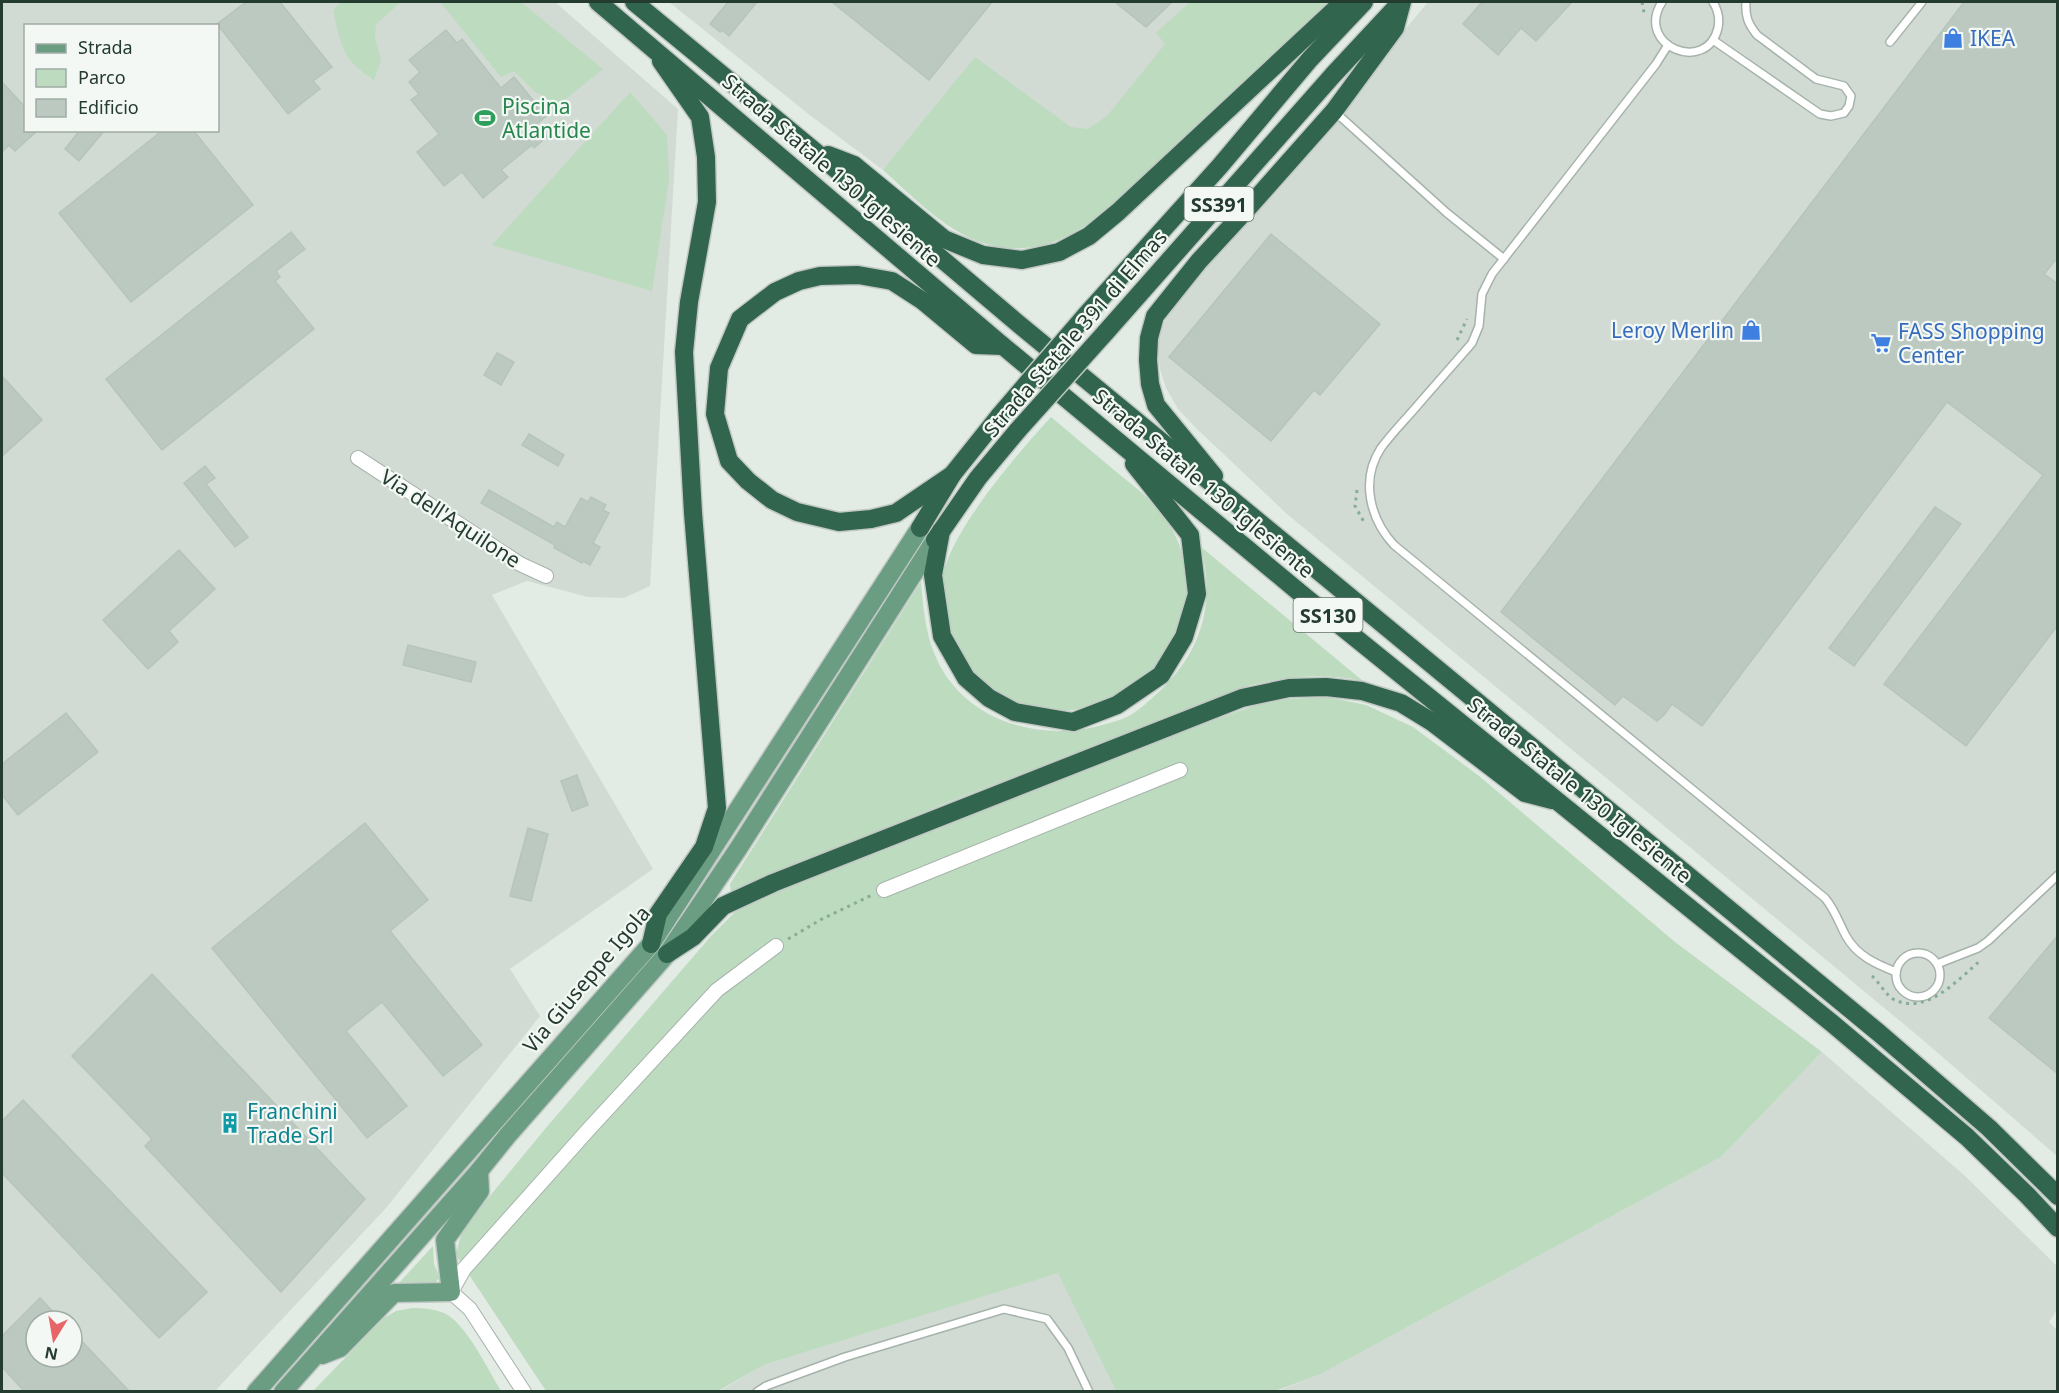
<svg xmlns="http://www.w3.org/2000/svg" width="2059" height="1393" viewBox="0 0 2059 1393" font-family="'Noto Sans',sans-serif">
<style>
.built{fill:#d1dbd4;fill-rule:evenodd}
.green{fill:#bddbbe}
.building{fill:#bbc9c0;stroke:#b6c5ba;stroke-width:1.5}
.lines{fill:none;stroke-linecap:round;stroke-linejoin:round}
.lane-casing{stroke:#a6b3ab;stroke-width:10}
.street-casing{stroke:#a6b3ab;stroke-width:16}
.primary-casing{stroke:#c2c8c5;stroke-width:21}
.highway-casing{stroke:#c2c8c5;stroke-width:21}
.path{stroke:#86ad96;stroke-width:3;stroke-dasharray:3 4.5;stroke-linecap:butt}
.lane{stroke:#fff;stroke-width:7}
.street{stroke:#fff;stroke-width:14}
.primary{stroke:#6b9d83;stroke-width:18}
.highway{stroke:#32654d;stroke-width:18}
.highway-bridge-casing{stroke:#c2c8c5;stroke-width:21;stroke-linecap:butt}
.highway-bridge{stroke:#32654d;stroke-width:18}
.labels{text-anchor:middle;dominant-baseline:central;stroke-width:4.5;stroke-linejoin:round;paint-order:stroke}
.shield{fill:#f3f8f4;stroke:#62746a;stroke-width:1.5}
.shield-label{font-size:20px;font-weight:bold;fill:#243b2f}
.shop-label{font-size:21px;fill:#366cbe;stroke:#f3f8f4;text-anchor:start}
.leisure-label{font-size:21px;fill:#27864d;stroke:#f3f8f4;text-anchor:start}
.street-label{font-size:21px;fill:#243b2f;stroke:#f3f8f4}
.culture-label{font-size:21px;fill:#0d838f;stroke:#f3f8f4;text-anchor:start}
</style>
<rect width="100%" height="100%" fill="#e3ebe5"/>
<g class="built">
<path d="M2,2H555L678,109L650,586L624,598L588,597L527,581L492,595L653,869L510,969L540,1016L386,1208L215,1391L2,1392ZM26,26H218V130H26ZM36,1321H72V1357H36Z"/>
<path d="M669,2H1280L1066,206L885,167L883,170L811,116Z"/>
<path d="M1428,2H2057V1156L1917,1035L1287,514L1196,428L1178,409L1166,388L1160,369L1158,351L1159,334L1171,309L1188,287L1333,127L1372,69Z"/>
<path d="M1822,1052L1964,1175L2057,1266V1310L2049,1322L2057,1330V1391L1275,1392L1319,1375L1721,1157Z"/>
<path d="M1059,1272L1116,1391L718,1392L764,1365Z"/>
</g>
<g class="green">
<path d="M341,2H401L376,24L375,37L381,61L374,80C342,60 341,45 333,10Z"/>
<path d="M440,2H521L603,69L556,107L544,96L536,93L514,71L501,77Z"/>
<path d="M1190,2H1330C1269,58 1209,117 1147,172C1123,192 1101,218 1073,233C1051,246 1020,252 994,246C949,236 916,199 883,170L975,57L1071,127L1088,129L1107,116L1165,44L1156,33Z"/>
<path d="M630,92L667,135L669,179L652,291L492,245Z"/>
<path d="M1051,417C1072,435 1093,452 1114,470C1136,488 1160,505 1173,531C1192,568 1193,607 1172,643C1167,651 1163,660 1157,666C1114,711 1047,727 993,692C980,684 968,667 960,655C956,649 951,642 948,636C943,623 941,591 943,577C950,531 1019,452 1051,417Z"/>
<path d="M1201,547L1363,681C1324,672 1290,677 1251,685L946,803L731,892L730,884L921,582C923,606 925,630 934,653C961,721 1040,744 1106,724C1113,722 1121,720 1127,717C1140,710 1152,698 1163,688C1203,648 1215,602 1201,547Z"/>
<path d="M1327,697L1366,705L1413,727L1479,776L1675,942L1822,1052L1721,1157L1319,1375L1275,1391H1116L1058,1273L764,1365L718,1391H546L456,1255L462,1230L545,1129L711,936L735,912L750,903L1203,724L1256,705L1288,699Z"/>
<path d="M433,1246L434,1264L440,1278L431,1286L415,1282L399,1283Z"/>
<path d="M412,1308C423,1308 434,1309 444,1313C466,1323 488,1370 501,1391H313L384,1318L396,1311Z"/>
</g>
<g class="building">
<path d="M246,2H280L332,67L313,81L320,89L288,114L217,24Z"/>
<path d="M728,2H757L729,36L722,30L720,32L710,24Z"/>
<path d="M832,2H992L929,80Z"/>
<path d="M1115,2H1172L1146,27Z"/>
<path d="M1482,2H1572L1536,41L1521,28L1498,55L1463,24Z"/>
<path d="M1964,2H2058V257L2044,274L2058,284V625L1966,746L1884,684L2043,475L1947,402L1702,726L1672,704L1664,715L1657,721L1623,696L1615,705L1501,612Z"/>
<path d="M446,30L457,43L462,39L501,88L514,77L537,105L542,102L550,113L537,124L547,137L534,148L532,145L501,170L508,177L483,198L462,172L444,186L417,152L439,134L411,100L419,94L409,82L420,72L409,60Z"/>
<path d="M2,82L26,108V130H38L15,151L9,145L2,152Z"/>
<path d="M80,130H105L79,161L65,149Z"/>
<path d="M163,130H193L253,205L131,302L59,213Z"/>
<path d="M291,232L305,249L276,271L280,277L275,281L314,329L162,450L106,379Z"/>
<path d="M1271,234L1380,324L1320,395L1314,390L1271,441L1169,357Z"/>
<path d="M497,353L514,362L501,385L484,375Z"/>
<path d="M2,376L42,420L2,456Z"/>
<path d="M529,434L564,455L558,466L522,445Z"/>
<path d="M205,466L215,478L206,484L248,537L235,547L184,483Z"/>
<path d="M489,490L554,527L557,522L565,527L581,498L588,502L591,497L606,505L603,510L609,513L593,543L600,547L590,565L583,561L582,563L554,548L555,545L481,503Z"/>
<path d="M1935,507L1961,524L1854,666L1829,648Z"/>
<path d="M179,550L215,589L169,631L178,642L148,669L103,620Z"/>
<path d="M408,645L476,662L471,682L403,665Z"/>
<path d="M66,713L98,752L18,815L2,795V764Z"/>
<path d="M577,775L588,805L572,811L561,781Z"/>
<path d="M365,823L428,900L390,931L482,1045L443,1076L382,1002L346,1031L407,1106L367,1138L212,948Z"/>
<path d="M528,828L548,834L531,901L510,896Z"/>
<path d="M2058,935V1074L1989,1018Z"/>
<path d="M152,974L365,1199L281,1292L145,1146L152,1139L72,1056Z"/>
<path d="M23,1100L207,1292L159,1338L2,1173V1121Z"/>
<path d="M40,1298L62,1321H36V1357H72V1331L130,1392H25L2,1367V1336Z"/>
</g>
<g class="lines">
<g class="lane-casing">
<g id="lane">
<path d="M1662,2C1634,46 1707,75 1718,28C1720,18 1718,10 1713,2"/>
<path d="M1713,40L1820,114L1831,116L1844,113L1849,106L1851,96L1844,86L1816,79L1757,35C1748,24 1745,16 1746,2"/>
<path d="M1890,42L1922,2"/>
<path d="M1668,45L1656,64L1492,274L1482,294L1479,326L1472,343C1454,364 1435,385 1417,406C1405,420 1392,433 1381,448C1360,480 1370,519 1394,545L1825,898C1835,910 1839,923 1846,936C1857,956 1876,964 1896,972"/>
<path d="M1334,111L1447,213L1504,259"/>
<circle cx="1918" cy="975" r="22"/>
<path d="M1937,964L1978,948L1988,941L2058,875"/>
<path d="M757,1392L766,1386L845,1357L1004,1309L1047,1319L1068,1348L1089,1392"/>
</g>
</g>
<g class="street-casing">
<g id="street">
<path d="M358,458L520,564L546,576"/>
<path d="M884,890L1180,770"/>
<path d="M524,1392L470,1309L451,1292L464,1269L588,1130L717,990L776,946"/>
</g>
</g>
<g class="primary-casing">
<g id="primary">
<path d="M322,1355L340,1348L394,1293L451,1292L445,1240L480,1191L479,1171"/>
<path d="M256,1392L651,944L920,528"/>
<path d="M283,1392L479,1171L508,1135L667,954L738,849L935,540"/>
</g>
</g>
<g class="highway-casing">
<g id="highway">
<path d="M598,2L1003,346L1305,597L1833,1024L1967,1137L2027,1195L2058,1228"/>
<path d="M634,2L812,149L1015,321L1879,1033L1989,1128L2058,1196"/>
<path d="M828,155L854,165L944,239L983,255L1022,260L1059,252L1089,236L1118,212L1343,2"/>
<path d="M1085,316L1220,166L1310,59L1364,2"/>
<path d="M1105,333L1333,75L1400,3"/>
<path d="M952,475L896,513L871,519L839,522L797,512L772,500L748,481L729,461L715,414L719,368L740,319L775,292L799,281L820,276L858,275L892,281L923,301L976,345L1003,346"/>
<path d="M1214,476L1156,405L1150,384L1148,360L1149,338L1155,316L1199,261L1248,208L1334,111L1395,28L1402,2"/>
<path d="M920,528L952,475L1000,415"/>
<path d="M941,531L933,575L942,636L966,678L989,698L1015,712L1073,722L1117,705L1161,675L1184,637L1197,594L1190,535L1134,464"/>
<path d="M935,540L978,478L1018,430"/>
<path d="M651,944L658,914L704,847L717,808L693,513L684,352L689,302L707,202L706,157L700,117L661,61"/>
<path d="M667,954L693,937L723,906L773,883L1242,698L1289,688L1326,687L1362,691L1401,703L1432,722L1525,793L1552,800"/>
</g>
</g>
<g class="path">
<path d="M1642,2L1644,13"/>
<path d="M1457,340L1467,319"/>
<path d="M1357,490L1355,506L1364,522"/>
<path d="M788,939L822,919L872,895"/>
<path d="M1872,976C1879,982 1887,997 1895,1000C1928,1015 1958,979 1981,960"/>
</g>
<use href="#lane" class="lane"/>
<use href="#street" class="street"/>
<use href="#primary" class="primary"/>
<use href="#highway" class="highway"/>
<g class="highway-bridge-casing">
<g id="highway-bridge">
<path d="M1000,415L1085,316"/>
<path d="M1018,430L1105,333"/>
</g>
</g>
<use href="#highway-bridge" class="highway-bridge"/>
</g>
<defs>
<g id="shop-bare" transform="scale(1.62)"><path d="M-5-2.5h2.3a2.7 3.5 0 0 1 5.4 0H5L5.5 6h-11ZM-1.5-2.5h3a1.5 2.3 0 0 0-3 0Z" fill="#3f7fe0" stroke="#f3f8f4" stroke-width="2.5" paint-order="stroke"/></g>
<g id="stadium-bare" transform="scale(1.62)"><path d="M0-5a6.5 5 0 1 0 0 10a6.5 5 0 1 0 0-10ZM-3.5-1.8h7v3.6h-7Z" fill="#2e9e5b" stroke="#f3f8f4" stroke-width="2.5" paint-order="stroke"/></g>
<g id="supermarket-bare" transform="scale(1.62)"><path d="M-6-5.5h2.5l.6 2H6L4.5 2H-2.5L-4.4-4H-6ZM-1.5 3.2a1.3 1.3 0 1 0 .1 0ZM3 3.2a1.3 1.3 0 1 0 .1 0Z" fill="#3f7fe0" stroke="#f3f8f4" stroke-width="2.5" paint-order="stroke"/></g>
<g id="building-bare" transform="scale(1.62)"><path d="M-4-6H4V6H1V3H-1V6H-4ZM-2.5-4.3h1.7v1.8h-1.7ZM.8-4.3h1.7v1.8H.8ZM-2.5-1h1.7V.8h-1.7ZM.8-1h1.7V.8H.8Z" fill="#0f9aa8" stroke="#f3f8f4" stroke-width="2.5" paint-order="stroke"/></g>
</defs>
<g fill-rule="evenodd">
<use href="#shop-bare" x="1953" y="38"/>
<use href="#stadium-bare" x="485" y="118"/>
<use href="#shop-bare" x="1751" y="330"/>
<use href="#supermarket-bare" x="1881" y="343"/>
<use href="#building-bare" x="230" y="1123"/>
</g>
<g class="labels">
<g class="shield">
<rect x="1184.5" y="187" width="69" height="34" rx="4.5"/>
<rect x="1293.5" y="598" width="69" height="34" rx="4.5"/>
</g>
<g class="shield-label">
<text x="1219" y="204">SS391</text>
<text x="1328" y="615">SS130</text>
</g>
<g class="shop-label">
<text x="1970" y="38">IKEA</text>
<text x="1734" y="330" text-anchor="end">Leroy Merlin</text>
<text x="1898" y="331">FASS Shopping<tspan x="1898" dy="24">Center</tspan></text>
</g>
<g class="leisure-label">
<text x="502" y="106">Piscina<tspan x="502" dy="24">Atlantide</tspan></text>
</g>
<g class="street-label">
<text transform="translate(832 170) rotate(41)">Strada Statale 130 Iglesiente</text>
<text transform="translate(1075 333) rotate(-49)">Strada Statale 391 di Elmas</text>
<text transform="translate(1204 483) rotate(40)">Strada Statale 130 Iglesiente</text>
<text transform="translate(451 518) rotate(33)">Via dell'Aquilone</text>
<text transform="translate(1580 790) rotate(39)">Strada Statale 130 Iglesiente</text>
<text transform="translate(586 979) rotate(-50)">Via Giuseppe Igola</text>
</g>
<g class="culture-label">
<text x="247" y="1111">Franchini<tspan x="247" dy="24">Trade Srl</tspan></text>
</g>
</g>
<rect width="2059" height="1393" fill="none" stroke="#243b2f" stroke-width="6"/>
<rect x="24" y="24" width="195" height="108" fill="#f3f8f4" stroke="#a0aca5" stroke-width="1.5"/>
<rect x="36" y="44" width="30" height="9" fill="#6b9d83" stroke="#a0aca5" stroke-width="1.5"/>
<text x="78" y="54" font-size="18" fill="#243b2f">Strada</text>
<rect x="36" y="69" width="30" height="18" fill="#bddbbe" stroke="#a0aca5" stroke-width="1.5"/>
<text x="78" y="84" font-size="18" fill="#243b2f">Parco</text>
<rect x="36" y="99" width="30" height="18" fill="#bbc9c0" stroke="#a0aca5" stroke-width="1.5"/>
<text x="78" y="114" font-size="18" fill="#243b2f">Edificio</text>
<g transform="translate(54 1339) rotate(191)"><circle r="28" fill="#f3f8f4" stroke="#a0aca5" stroke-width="1.5"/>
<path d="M0-4.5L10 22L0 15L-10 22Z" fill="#e76567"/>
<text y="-9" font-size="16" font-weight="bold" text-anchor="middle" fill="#243b2f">N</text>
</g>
</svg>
